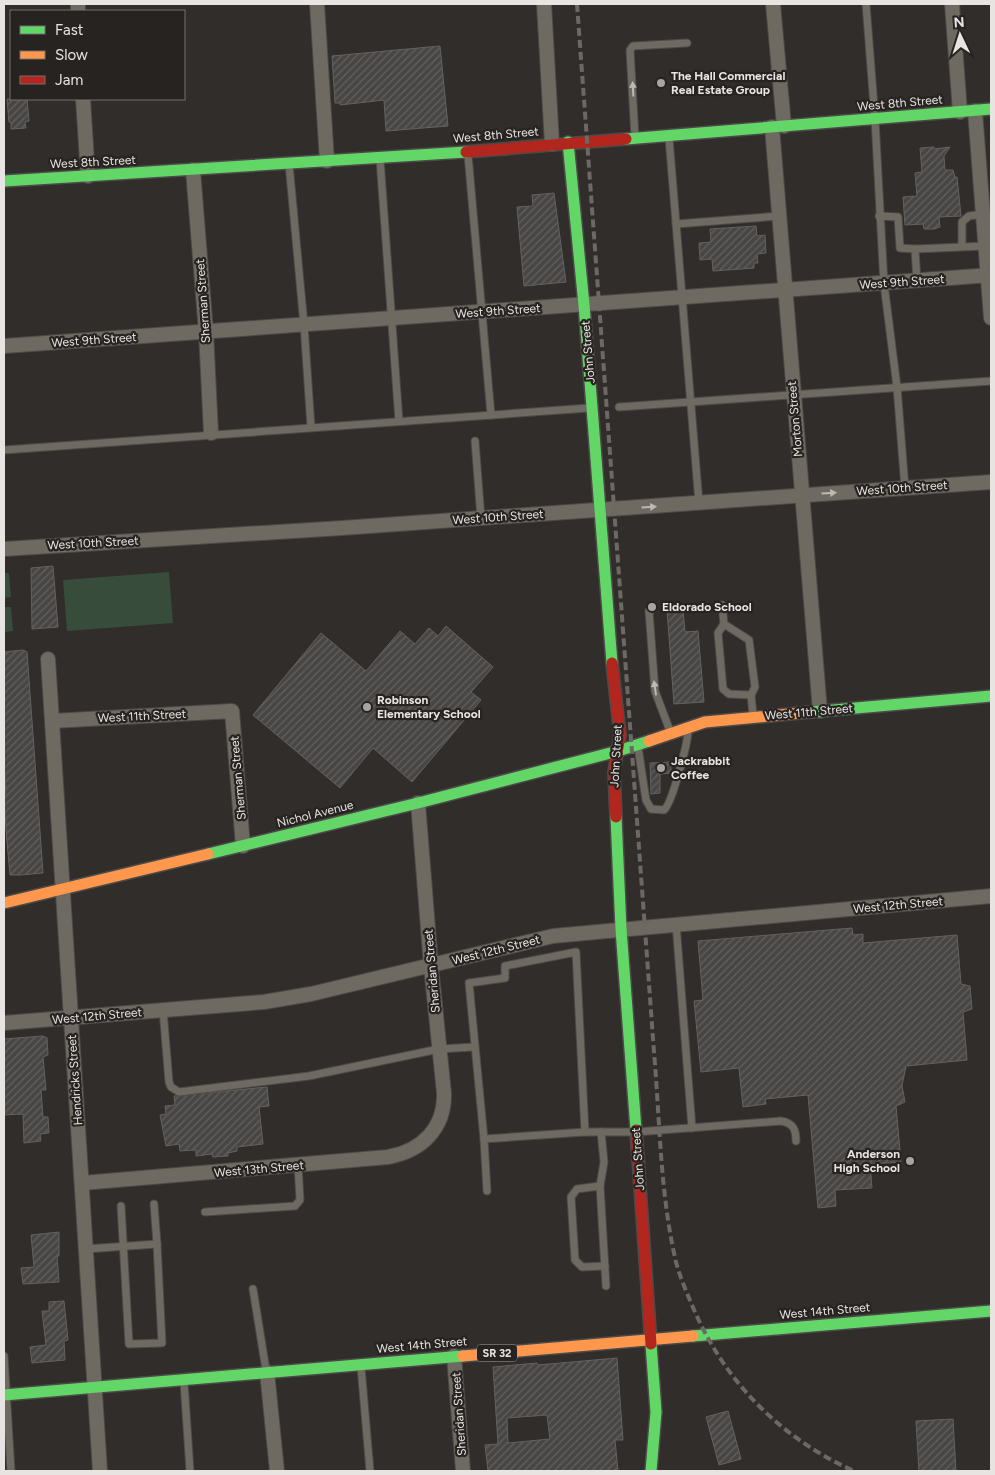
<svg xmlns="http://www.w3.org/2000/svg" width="995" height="1475" viewBox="0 0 995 1475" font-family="Figtree,sans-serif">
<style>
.grass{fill:#384c3b}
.building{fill:url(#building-hatch);stroke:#646160;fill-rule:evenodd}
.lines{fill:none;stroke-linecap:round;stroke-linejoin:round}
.lane-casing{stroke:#4c4a49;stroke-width:9}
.street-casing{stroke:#4c4a49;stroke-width:16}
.fast-casing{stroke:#4c4a49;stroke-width:14}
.slow-casing{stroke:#4c4a49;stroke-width:14}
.jam-casing{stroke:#4c4a49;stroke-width:14}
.lane{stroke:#6f6a61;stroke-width:7}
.street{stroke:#6f6a61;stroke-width:14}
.fast{stroke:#63d668;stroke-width:11}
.slow{stroke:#ff974d;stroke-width:11}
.jam{stroke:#b3261e;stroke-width:11}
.rail{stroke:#6c6863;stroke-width:4;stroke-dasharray:8 4;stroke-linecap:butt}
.oneway{fill:#bdb9b5}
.poi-dot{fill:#a7a4a2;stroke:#272321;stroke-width:2}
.labels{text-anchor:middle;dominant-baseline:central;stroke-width:4.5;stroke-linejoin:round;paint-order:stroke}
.shield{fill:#272321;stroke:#adaaa8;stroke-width:1}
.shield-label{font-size:11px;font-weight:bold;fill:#e7e4e2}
.poi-label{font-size:12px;font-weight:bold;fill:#e7e4e2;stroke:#272321;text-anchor:start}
.street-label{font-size:12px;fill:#e7e4e2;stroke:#272321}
</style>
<defs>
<pattern id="building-hatch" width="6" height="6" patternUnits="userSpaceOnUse" patternTransform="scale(1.25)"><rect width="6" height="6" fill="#484644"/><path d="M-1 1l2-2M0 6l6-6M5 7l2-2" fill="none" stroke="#62615f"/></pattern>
</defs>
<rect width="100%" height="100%" fill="#302d2b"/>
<g class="grass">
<path d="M169,572L173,623L67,631L63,580Z"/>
<path d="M4,573H9L11,597L4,598Z"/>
<path d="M4,607H11L13,631L4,632Z"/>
</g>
<g class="building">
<path d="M440,46L448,126L386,131L384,100L340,105V103H335L332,56Z"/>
<path d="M7,99H27L29,121L25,122L26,128L11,129V122H9Z"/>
<path d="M934,147V149L950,147L944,156L945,170H953L955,177H957L961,216L939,217L940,227L934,229H924L923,224L905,225L903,197L917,196L915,173L922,172L920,148Z"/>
<path d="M554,193L566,282L524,286L517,207L533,206L532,195Z"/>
<path d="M756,226L757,236L765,235L766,253L757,254L758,263H754V268L713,271L712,259L700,260L699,243L711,242L710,229Z"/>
<path d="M53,566L58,627L32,629L31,568Z"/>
<path d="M683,609L685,632L698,631L704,702L674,704L667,610Z"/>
<path d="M446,626L493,667L471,692L481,700L412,782L373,748L340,788L253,715L321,633L366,671L400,631L415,644L429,628L438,636Z"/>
<path d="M23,650L27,652L43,873L20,875H10L7,842L4,798L6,796L4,757V652Z"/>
<path d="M671,762V773L660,774V793L651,794L650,763Z"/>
<path d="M852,928L853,935L863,934V943L957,935L961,984L970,986L972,1009L963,1012L967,1060L906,1066L902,1086L905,1102L896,1106L901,1162L870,1164L872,1188L835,1190L836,1206L818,1208L808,1095L765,1099L766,1104L743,1107L739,1068L701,1072L694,1001L703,1000L698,941Z"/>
<path d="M43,1036L47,1038L48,1055L43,1057L46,1090H41L43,1117H48L49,1133L40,1134L41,1141L24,1143L23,1114L4,1115V1039Z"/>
<path d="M267,1087L269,1106L259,1107L263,1144L237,1147V1151L228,1153V1156L213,1157L212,1154L196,1156V1150L180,1151L179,1144L166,1146L160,1115L166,1114L165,1106L175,1105L174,1096Z"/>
<path d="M59,1232V1256H57L59,1282L23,1284L21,1268L34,1267L31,1235Z"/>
<path d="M64,1301L68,1340L64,1341L65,1360L32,1363L30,1347L46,1345L42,1311H49V1302Z"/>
<path d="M617,1358L623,1440H615L618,1471H488L485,1445L498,1444L493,1367L537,1363L538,1365ZM547,1415L550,1439L508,1443L507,1418Z"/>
<path d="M728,1411L741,1459L719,1465L706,1417Z"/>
<path d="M953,1419L956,1471H919L916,1421Z"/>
</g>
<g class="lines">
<g class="lane-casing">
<g id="lane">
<path d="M866,4L875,119L884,284L897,387L905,488"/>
<path d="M635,137L630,50L633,46L687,43"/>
<path d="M669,138L699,503"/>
<path d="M468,155L491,415"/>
<path d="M380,159L399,421"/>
<path d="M289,164L304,325L311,427"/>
<path d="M879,216L898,217L900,248L915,249L917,281"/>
<path d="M676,224L779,216"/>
<path d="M962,245V222L969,216L983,214"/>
<path d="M915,249L985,246"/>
<path d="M619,407L991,381"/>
<path d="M475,441L481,518"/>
<path d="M4,450L589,408"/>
<path d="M722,605L724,624L749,640L755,687L751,695L753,715"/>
<path d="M649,611L655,691L670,731"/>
<path d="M724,624L718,633L723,689L729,694L751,695"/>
<path d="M638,747L646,800L651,809L664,810C672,804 688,742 688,731"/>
<path d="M676,924L692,1128"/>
<path d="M163,1010L169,1082L171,1087L179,1092L309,1076L439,1049L474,1047"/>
<path d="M601,1132L604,1162L600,1186L606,1286"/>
<path d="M484,1139L469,983L505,978V966L576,952L585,1132"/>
<path d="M600,1186L577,1189L571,1197L575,1260L582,1267L605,1266"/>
<path d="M487,1191L484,1139L585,1132H636L781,1121C793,1123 796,1129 796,1141"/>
<path d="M121,1206L129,1344L162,1343L157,1244"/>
<path d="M205,1212L295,1206L300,1200L298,1165"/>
<path d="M86,1249L157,1244L154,1204"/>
<path d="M253,1289L266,1370"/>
<path d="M4,1356L11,1471"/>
<path d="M361,1367L370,1471"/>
<path d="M184,1382L190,1471"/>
</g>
</g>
<g class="street-casing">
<g id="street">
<path d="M78,4V11"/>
<path d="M317,4L327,161"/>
<path d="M544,4L552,144"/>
<path d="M773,4L784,126"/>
<path d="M952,4L960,112"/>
<path d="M83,99L88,176"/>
<path d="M975,111L991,318"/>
<path d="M772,127L820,711"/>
<path d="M193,170L206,332L211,433"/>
<path d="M4,346L991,275"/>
<path d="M4,549L342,528L991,482"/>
<path d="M48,659L100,1471"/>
<path d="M52,721L232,711L243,846"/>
<path d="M4,1023L264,1002L311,994L553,936L991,896"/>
<path d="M82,1183L388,1157C422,1151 445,1128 444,1093L431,966L418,803"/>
<path d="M454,1356L463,1471"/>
<path d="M267,1372L277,1471"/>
</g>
</g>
<g class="fast-casing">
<g id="fast">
<path d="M626,139L991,109"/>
<path d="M568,142L584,305L612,663"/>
<path d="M4,181L466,152"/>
<path d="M811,712L991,696"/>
<path d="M616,817L621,929L636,1130"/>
<path d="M208,854L418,803L618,751L649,741"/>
<path d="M693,1336L991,1311"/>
<path d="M4,1395L463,1356"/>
<path d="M651,1471L656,1412L651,1344"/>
</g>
</g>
<g class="slow-casing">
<g id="slow">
<path d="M649,741L705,722L811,712"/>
<path d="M4,903L208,854"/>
<path d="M463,1356L693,1336"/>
</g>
</g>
<g class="jam-casing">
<g id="jam">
<path d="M466,152L626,139"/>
<path d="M612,663L620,735L614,772L616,817"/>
<path d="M636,1130L651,1344"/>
</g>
</g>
<use href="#lane" class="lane"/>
<use href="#street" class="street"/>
<use href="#fast" class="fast"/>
<use href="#slow" class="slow"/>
<use href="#jam" class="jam"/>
<path class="rail" d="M577,4L654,1052C660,1122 660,1194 676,1262C680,1277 686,1291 692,1305C723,1380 780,1438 854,1471"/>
</g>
<defs><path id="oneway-solid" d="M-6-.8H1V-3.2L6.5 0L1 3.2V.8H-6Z" transform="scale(1.25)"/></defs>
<g class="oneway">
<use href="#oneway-solid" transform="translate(633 89) rotate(-93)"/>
<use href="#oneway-solid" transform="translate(829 493) rotate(-4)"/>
<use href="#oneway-solid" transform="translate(649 507) rotate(-4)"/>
<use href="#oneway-solid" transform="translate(655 688) rotate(-98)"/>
</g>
<g class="poi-dot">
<circle cx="661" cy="83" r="5"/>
<circle cx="652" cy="607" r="5"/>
<circle cx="367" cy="707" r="5"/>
<circle cx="661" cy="768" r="5"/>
<circle cx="910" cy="1161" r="5"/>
</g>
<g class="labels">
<rect class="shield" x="477" y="1344.5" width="40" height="17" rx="4"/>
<g class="shield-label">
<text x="497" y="1353">SR 32</text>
</g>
<g class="poi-label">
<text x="671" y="76">The Hall Commercial<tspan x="671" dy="14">Real Estate Group</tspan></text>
<text x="662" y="607">Eldorado School</text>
<text x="377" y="700">Robinson<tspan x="377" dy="14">Elementary School</tspan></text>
<text x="671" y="761">Jackrabbit<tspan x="671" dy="14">Coffee</tspan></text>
<text x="900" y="1154" text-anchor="end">Anderson<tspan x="900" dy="14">High School</tspan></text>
</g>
<g class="street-label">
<text transform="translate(900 103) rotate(-5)">West 8th Street</text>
<text transform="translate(496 135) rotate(-5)">West 8th Street</text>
<text transform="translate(93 162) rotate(-3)">West 8th Street</text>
<text transform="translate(902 282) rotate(-4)">West 9th Street</text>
<text transform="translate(203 301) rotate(-94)">Sherman Street</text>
<text transform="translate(498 311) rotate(-4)">West 9th Street</text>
<text transform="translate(94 340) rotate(-4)">West 9th Street</text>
<text transform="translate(588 352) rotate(-95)">John Street</text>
<text transform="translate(795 419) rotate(-95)">Morton Street</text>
<text transform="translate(902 488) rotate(-4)">West 10th Street</text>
<text transform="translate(498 517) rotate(-4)">West 10th Street</text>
<text transform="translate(93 543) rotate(-3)">West 10th Street</text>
<text transform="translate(809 712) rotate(-5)">West 11th Street</text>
<text transform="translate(142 716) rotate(-3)">West 11th Street</text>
<text transform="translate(616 756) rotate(-87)">John Street</text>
<text transform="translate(238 778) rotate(-95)">Sherman Street</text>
<text transform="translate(315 814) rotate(-14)">Nichol Avenue</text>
<text transform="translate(898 905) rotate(-5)">West 12th Street</text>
<text transform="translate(496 950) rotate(-14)">West 12th Street</text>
<text transform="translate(432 971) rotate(-95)">Sheridan Street</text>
<text transform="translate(97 1016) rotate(-5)">West 12th Street</text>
<text transform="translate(75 1080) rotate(-94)">Hendricks Street</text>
<text transform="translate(638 1159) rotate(-94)">John Street</text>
<text transform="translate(259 1169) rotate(-5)">West 13th Street</text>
<text transform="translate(825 1311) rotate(-5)">West 14th Street</text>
<text transform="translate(422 1345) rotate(-5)">West 14th Street</text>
<text transform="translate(459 1414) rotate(-94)">Sheridan Street</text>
</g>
</g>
<rect width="995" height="1475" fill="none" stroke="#e7e4e2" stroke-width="10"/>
<rect x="10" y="10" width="175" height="90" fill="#272321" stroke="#74706e"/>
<rect x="20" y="26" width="25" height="8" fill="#63d668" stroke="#74706e"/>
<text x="55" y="35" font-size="15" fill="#e7e4e2">Fast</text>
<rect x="20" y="51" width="25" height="8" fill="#ff974d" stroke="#74706e"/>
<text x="55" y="60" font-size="15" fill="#e7e4e2">Slow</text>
<rect x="20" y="76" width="25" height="8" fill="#b3261e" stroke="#74706e"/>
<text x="55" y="85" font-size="15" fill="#e7e4e2">Jam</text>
<g transform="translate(960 35) rotate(356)" stroke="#272321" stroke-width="4" paint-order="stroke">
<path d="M0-4L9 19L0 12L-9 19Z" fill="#e7e4e2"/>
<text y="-8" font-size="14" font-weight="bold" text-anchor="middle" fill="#e7e4e2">N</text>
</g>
</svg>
